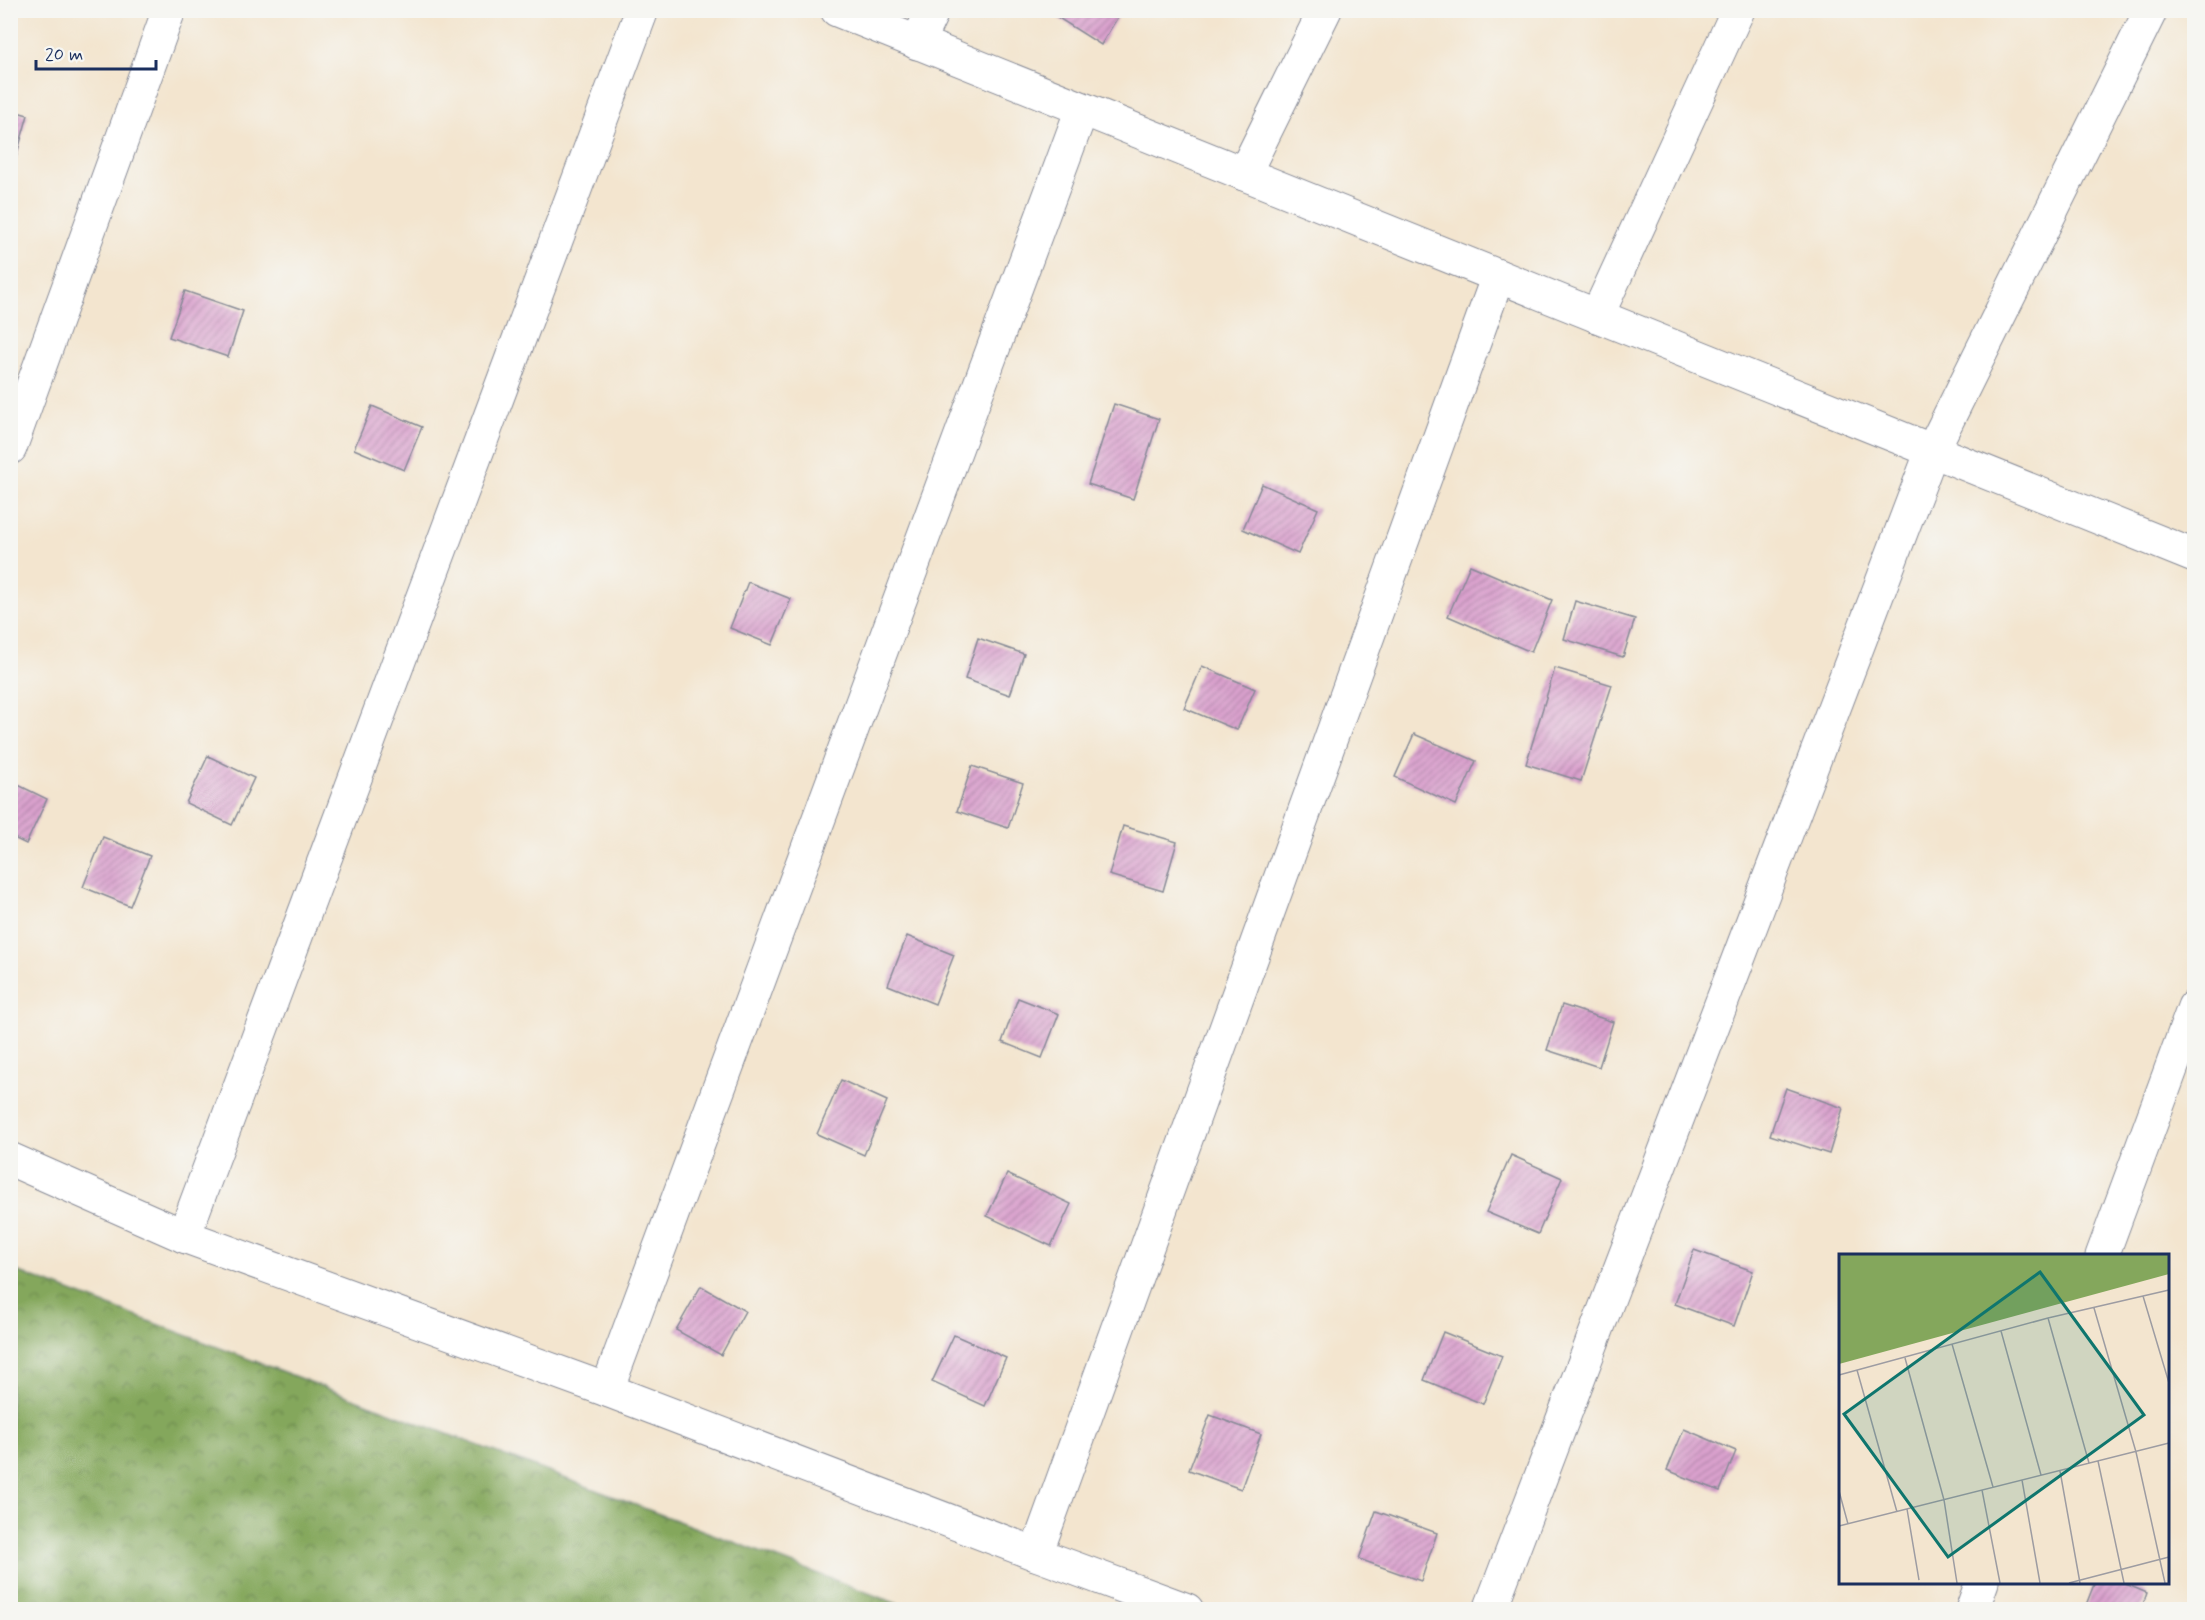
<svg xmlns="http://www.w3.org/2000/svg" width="2205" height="1620" viewBox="0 0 2205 1620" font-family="Mynerve,sans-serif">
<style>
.forest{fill:url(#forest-crowns);stroke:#506b5d;stroke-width:1.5}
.building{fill:url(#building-hatch)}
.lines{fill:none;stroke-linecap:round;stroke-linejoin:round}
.minor-casing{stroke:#878a96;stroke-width:35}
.minor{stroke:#fff;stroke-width:33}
.inset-road{fill:none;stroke:#9d9ca2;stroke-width:1.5}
.view{fill:#0f766e;fill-opacity:0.15;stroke:#0f766e;stroke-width:3}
.inset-edge{fill:none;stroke:#1b2f5e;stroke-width:3}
</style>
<defs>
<pattern id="forest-crowns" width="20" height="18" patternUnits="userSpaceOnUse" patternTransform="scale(1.5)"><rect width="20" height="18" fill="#84a75c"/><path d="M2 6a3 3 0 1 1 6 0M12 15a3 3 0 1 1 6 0" fill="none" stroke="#6b884f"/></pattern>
<pattern id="building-hatch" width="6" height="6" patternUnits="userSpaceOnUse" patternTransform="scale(1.5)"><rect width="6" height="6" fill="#daa1cd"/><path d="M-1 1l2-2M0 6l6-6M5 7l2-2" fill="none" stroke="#b084aa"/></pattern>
</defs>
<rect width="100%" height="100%" fill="#f6f6f2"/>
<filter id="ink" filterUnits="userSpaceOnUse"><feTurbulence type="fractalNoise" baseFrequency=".0167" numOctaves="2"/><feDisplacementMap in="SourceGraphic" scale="12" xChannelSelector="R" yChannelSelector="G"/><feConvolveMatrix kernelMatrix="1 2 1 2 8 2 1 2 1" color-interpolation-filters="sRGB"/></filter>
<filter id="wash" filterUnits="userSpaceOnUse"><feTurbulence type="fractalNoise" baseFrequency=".008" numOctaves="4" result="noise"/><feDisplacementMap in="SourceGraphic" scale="24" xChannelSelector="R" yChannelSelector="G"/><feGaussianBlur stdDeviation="1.35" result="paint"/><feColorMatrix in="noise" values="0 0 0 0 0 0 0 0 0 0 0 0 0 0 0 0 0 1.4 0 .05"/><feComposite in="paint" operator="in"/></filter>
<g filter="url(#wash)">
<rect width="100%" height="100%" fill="#f3e5cf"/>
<path class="forest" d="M10,1269H11L911,1609H11Z"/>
<g id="blocks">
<g class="building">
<path d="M1046,10H1122L1101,45Z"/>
<path d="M10,110L28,115L13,168H10Z"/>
<path d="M10,225L16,228L10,240Z"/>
<path d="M185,291L243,311L228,357L169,337Z"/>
<path d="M1114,404L1159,419L1133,499L1088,484Z"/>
<path d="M372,406L422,427L404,470L354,449Z"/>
<path d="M1262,484L1318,509L1298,554L1243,529Z"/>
<path d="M1470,565L1552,600L1531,652L1448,616Z"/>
<path d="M748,582L791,599L772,645L730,628Z"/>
<path d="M1575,601L1635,619L1623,657L1564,639Z"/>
<path d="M978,638L1024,654L1010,695L965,679Z"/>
<path d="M1202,666L1255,689L1237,730L1184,708Z"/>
<path d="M1555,668L1612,685L1581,781L1526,764Z"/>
<path d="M1414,734L1476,761L1456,805L1395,777Z"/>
<path d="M208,756L254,778L232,825L186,803Z"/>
<path d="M972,766L1023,783L1008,828L957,811Z"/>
<path d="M10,781L47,799L26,844L10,836Z"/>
<path d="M1123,826L1177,842L1163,891L1109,875Z"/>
<path d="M103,837L150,856L130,906L83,887Z"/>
<path d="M907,936L954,955L935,1004L888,985Z"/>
<path d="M1018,998L1059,1014L1042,1058L1002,1042Z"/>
<path d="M1562,1005L1613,1022L1599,1067L1547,1050Z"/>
<path d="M841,1080L887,1101L864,1155L817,1134Z"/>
<path d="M1786,1088L1843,1108L1829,1154L1770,1135Z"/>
<path d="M1511,1155L1562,1178L1538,1234L1486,1212Z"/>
<path d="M1007,1174L1071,1204L1051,1246L987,1216Z"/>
<path d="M1694,1250L1753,1271L1734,1326L1675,1304Z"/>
<path d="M701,1286L745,1311L721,1355L676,1330Z"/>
<path d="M1443,1332L1502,1356L1483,1404L1424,1380Z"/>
<path d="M954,1335L1006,1358L985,1406L932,1382Z"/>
<path d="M1210,1415L1261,1434L1241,1489L1189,1470Z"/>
<path d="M1684,1429L1736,1451L1720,1491L1667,1470Z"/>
<path d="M1376,1511L1437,1533L1421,1581L1359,1559Z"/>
<path d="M2095,1582H2121L2147,1593L2141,1610H2084Z"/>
</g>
</g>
</g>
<g filter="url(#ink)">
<use href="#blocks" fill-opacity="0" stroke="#878a96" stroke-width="1.5"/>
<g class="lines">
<g class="minor-casing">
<g id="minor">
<path d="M837,10L2194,556"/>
<path d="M917,43L933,10"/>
<path d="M1244,174L1325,10"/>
<path d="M1597,316L1738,10"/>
<path d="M10,448L169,10"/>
<path d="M10,1159L184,1236L607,1390L1036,1554L1187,1610"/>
<path d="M184,1236L642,10"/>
<path d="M2102,1256L2194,1007"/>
<path d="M607,1390L1082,109"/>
<path d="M1036,1554L1498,276"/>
<path d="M1490,1610L1932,451L2151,10"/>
<path d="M1972,1610L1982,1582"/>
</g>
</g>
<use href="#minor" class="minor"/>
</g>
</g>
<g transform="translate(1839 1254)">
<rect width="330" height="330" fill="#f3e5cf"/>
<path d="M0,1H330V20L0,110Z" fill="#84a75c"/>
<path class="inset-road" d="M304,42L330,129M255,54L297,198L326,329M209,64L250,209M162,77L202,221M113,90L154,233M66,104L105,246L118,329M18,116L58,258M0,121L209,64L330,36M259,207L285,329M221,217L241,329M183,226L201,329M143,236L161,329M0,237L9,270M68,255L80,326M0,272L330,189M230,329L330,303"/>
<path class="view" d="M201,18L305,161L109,303L5,160Z"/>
<rect width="330" height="330" class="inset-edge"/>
</g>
<rect width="2205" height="1620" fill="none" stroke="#f6f6f2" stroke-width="36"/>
<path d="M36 60v9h120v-9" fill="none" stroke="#1b2f5e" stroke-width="3"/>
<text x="45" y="60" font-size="18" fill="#1b2f5e" stroke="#f6f6f2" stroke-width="4.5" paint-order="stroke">20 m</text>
</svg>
